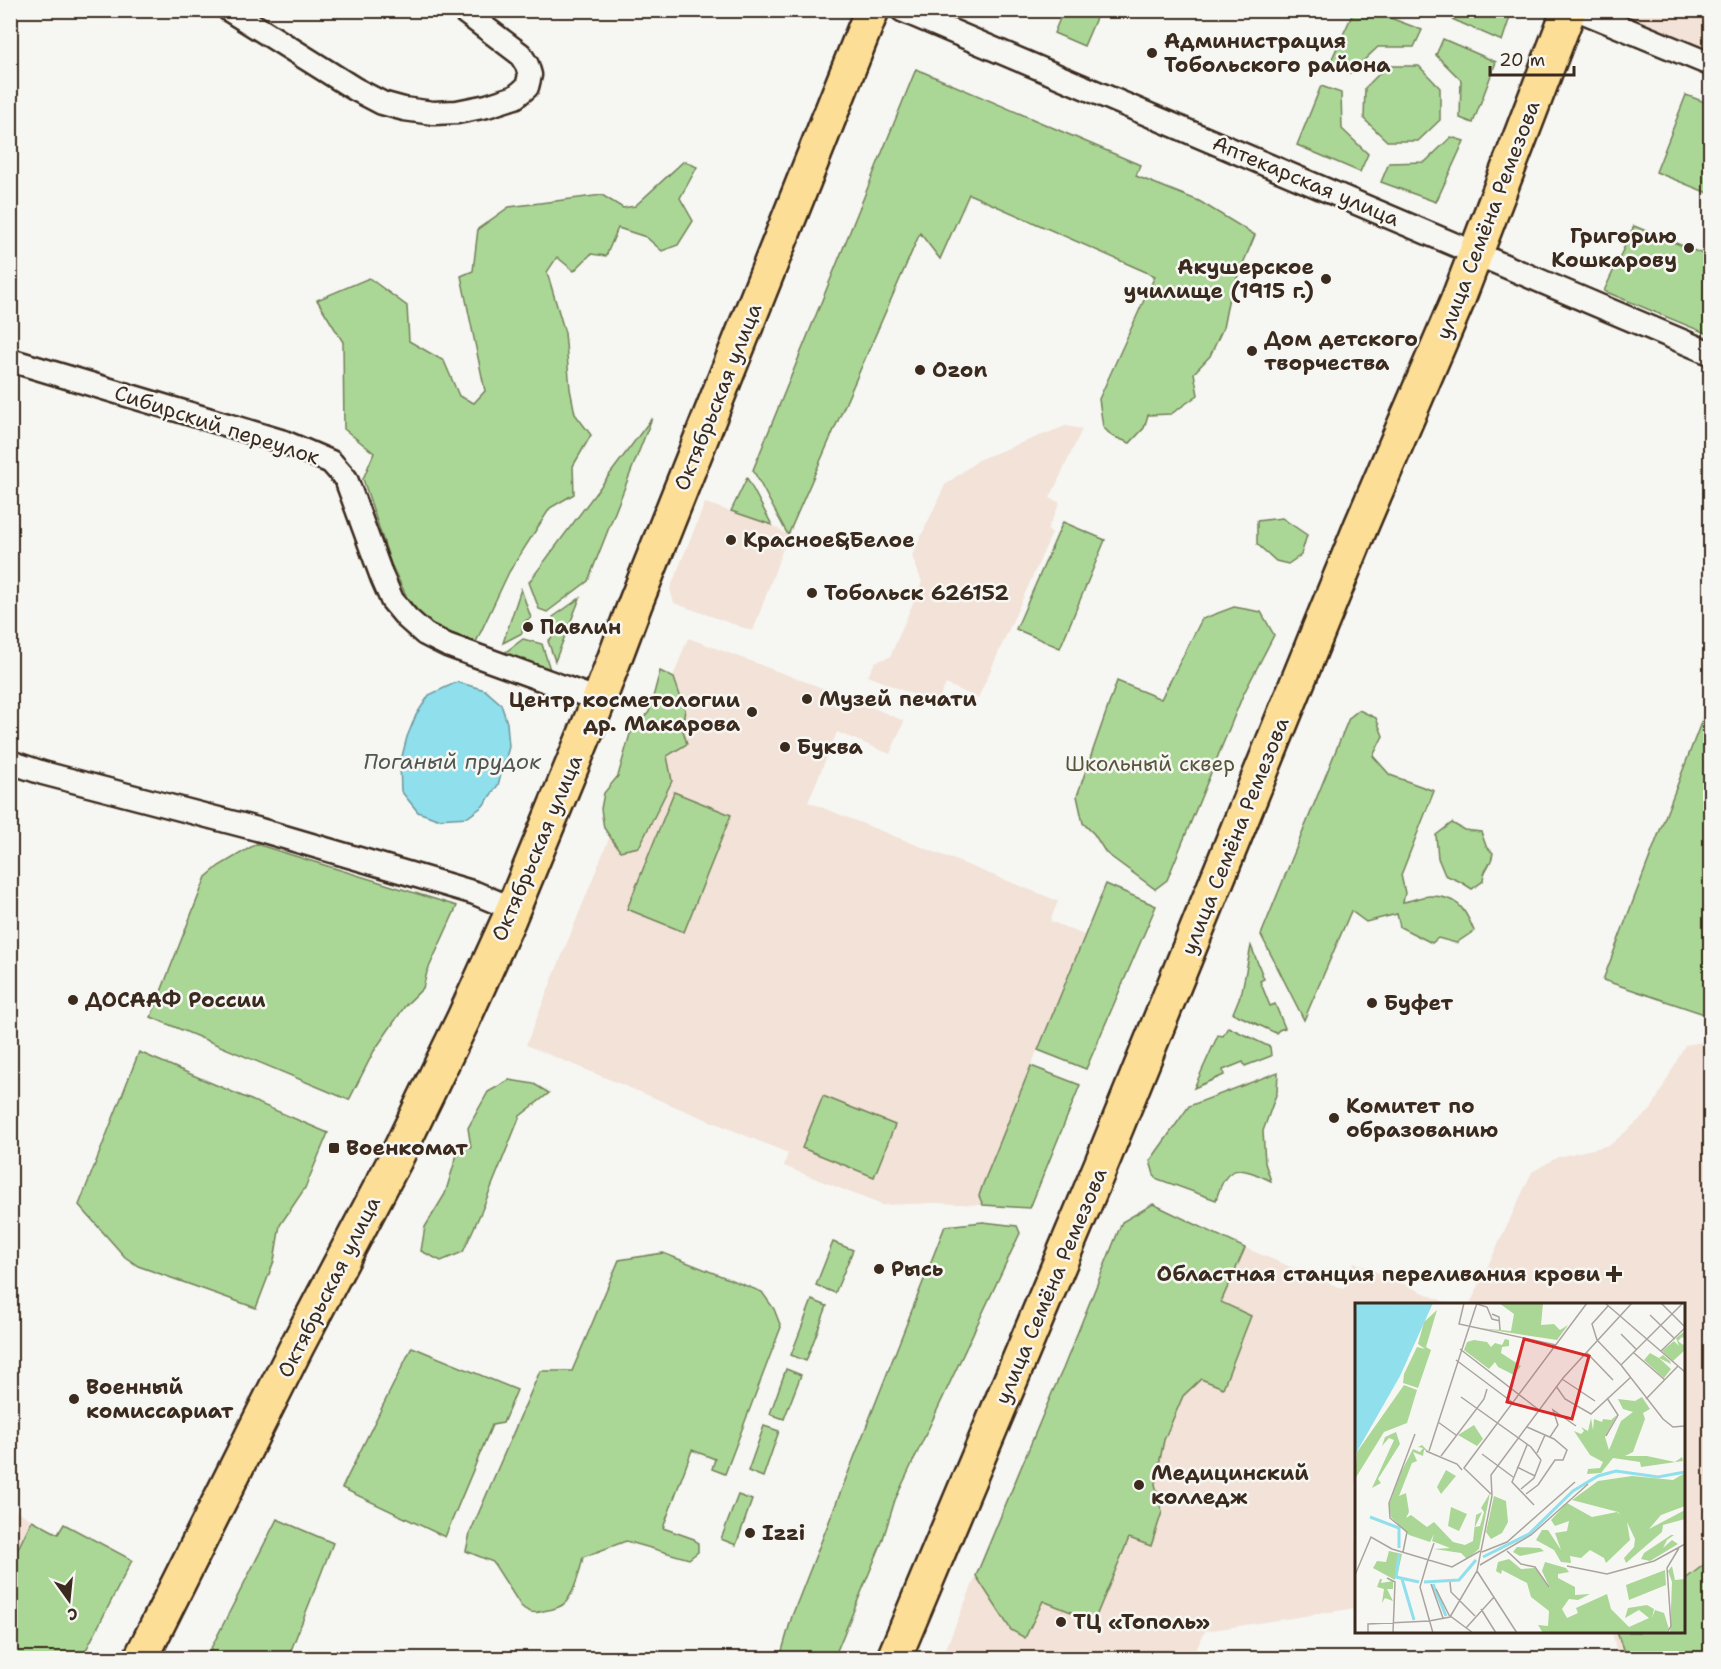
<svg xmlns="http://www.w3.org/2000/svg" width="1721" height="1669" viewBox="0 0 1721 1669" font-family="'Shantell Sans',sans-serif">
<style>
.built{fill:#f2e2d7}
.green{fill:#abd796;stroke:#73805a;stroke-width:1.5}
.water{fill:#8fdfec;stroke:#6d979a;stroke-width:1.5}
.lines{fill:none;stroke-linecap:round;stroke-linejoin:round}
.minor-casing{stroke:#3b2a1e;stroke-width:27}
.primary-casing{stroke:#3b2a1e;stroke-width:38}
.minor{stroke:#f6f6f2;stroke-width:22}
.primary{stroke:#fdde96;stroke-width:33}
.poi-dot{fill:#3b2a1e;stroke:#f6f6f2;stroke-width:2}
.labels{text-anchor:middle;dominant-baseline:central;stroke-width:5;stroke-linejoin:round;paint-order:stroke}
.poi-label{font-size:21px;font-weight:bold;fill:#3b2a1e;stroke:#f6f6f2;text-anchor:start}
.street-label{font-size:21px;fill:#3b2a1e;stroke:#f6f6f2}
.park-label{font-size:21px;fill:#57553c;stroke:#f6f6f2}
.water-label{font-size:22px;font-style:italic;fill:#505752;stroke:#f6f6f2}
.inset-river{fill:none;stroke:#8fdfec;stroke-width:3}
.inset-road{fill:none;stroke:#aba49d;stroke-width:1.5}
.view{fill:#d62828;fill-opacity:0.15;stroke:#d62828;stroke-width:3}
.inset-edge{fill:none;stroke:#3b2a1e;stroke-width:3}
</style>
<rect width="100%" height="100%" fill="#f6f6f2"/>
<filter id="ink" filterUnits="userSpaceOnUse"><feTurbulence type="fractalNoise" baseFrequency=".0167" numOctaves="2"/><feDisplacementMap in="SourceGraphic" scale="12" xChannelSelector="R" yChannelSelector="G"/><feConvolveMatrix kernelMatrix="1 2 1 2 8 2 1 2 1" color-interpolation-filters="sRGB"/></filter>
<g filter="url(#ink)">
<g class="built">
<path d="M1623,11H1710V48L1699,46L1636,22Z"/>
<path d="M1066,426L1082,429L1050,498L1060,503L1047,530L1052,533L978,698L946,684L936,704L868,676L875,662L890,657L922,582L912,556L945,485L980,459Z"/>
<path d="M705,503L772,525L788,535L753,631L674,603L670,589Z"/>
<path d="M688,638L852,699L904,721L890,754L837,732L808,802L1058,901L1050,921L1084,935L983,1184L979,1196L983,1205L933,1203L882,1205L784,1166L788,1153L526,1045L649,739Z"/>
<path d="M1710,1041V1072L1709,1082L1710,1086V1658H1621L1616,1649L1612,1632H1684V1304H1470L1532,1172L1558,1157L1610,1145L1651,1110L1685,1045Z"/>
<path d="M1153,1204L1245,1248L1344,1289L1354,1262L1449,1304H1356V1608L1205,1631L1192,1658H942L1052,1393L1063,1369L1122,1222Z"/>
<path d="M11,1507L32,1520L11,1563Z"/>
</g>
<g class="green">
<path d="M1063,11H1099L1084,46L1054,33Z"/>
<path d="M1354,11H1372L1422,30L1414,47H1378L1350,73L1330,63Z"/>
<path d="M1455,11V10L1512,11L1502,41L1452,19Z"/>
<path d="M1443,39L1496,62L1473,123L1460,118L1461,80L1436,55Z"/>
<path d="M1387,66H1419L1440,88V120L1418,141H1387L1364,119L1365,88Z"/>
<path d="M916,69L1140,165L1136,176L1199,201L1255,235L1229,297L1223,328L1210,356L1194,373L1198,395L1171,414L1148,415L1144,428L1130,443L1112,436L1103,427L1099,399L1155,276L969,194L940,259L920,233L788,535L753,470Z"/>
<path d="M1321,86L1341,93L1342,129L1368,154L1360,172L1297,145Z"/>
<path d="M1686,95L1710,104V194L1656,172Z"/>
<path d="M1451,137L1464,141L1436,202L1381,182L1389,163L1425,162Z"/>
<path d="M684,161L697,167L680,198L693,221L678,245L662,251L646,237L618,228L606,256L591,254L574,271L557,257L547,272L565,333L570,389L575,414L591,435L573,466L574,494L550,508L509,572L476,642L437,630L416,616L391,564L363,479L374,453L344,429L343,342L317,300L369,278L407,306L409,341L444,361L459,396L474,403L485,391L461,276L473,271L478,229L509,207L602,195L623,208L635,206Z"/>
<path d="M1634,226L1710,257V335L1604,291Z"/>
<path d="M652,418L588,581L547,612L539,609L529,582Z"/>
<path d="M747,478L772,525L731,511Z"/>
<path d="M1282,518L1307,535L1301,555L1288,564L1276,561L1257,544V521Z"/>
<path d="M1063,522L1105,540L1060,648L1016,629Z"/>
<path d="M521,589L531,618C523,621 522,625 522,633L503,643Z"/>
<path d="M580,598L555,661L548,641C559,632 556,629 553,617Z"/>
<path d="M1234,607L1261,612L1274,635L1243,695L1167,880L1155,889L1106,853L1094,834L1083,823L1077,796L1117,681L1161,699L1202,619Z"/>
<path d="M523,639L542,644L552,676L499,657Z"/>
<path d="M660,671L674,678L685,710L682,727L687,744L667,756L672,781L639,847L620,851L604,828L601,809L604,793L618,776L630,734L649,712Z"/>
<path d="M1710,699V1016L1603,980Z"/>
<path d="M1359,710L1376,718L1383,736L1373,756L1390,775L1434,791L1401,875L1405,893L1403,902C1411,901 1422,896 1430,896C1457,896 1465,908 1474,931L1456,943L1438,938L1432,943L1400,927L1397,914L1366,922L1351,911L1304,1020L1261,935L1349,718Z"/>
<path d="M674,792L731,815L684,932L627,909Z"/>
<path d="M1452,823L1464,830L1481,832L1486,846L1493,853C1491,868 1483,868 1483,881L1472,889L1461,882L1445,875L1438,858L1436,835Z"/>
<path d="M256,844L457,906L427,972L423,988L405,1006L374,1051L349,1100L151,1017L206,877L219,866Z"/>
<path d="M1106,884L1156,906L1086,1069L1038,1050Z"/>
<path d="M1251,946L1264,979L1260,981L1270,1006L1275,1004L1285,1028L1279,1030L1276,1033L1233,1013L1242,991Z"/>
<path d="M1228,1027L1270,1047L1271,1056L1245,1066L1243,1062L1223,1070L1224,1075L1194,1088L1218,1035L1223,1036Z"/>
<path d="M139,1052L328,1133L305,1188L280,1225L274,1261L256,1308L138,1266L125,1257L79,1205Z"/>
<path d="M1031,1066L1080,1085L1030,1208L983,1205L979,1196L983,1184Z"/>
<path d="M1278,1072L1277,1092L1263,1131L1265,1163L1271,1181C1239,1166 1227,1162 1216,1200L1155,1178L1150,1161L1189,1106Z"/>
<path d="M509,1080L534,1084L549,1093L520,1116L482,1210L463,1252L441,1261L421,1251L425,1227L445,1194L459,1148L471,1147L468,1128L488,1092Z"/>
<path d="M823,1096L895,1125L874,1177L802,1148Z"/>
<path d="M1153,1204L1245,1248L1221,1302L1251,1316L1223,1388L1201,1379L1183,1396L1164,1440L1155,1484L1162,1512L1151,1546L1129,1538L1094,1621L1043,1601L1025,1638L1011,1630L976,1576L1052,1393L1063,1369L1122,1222Z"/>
<path d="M983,1222L1017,1226L1020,1233L895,1500L882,1542L834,1658H780L792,1616L945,1226Z"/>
<path d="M833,1242L853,1250L835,1293L816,1285Z"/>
<path d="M663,1253L762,1292L774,1309L781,1327L725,1474L712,1469L715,1459L692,1450L663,1528L694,1539L698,1544V1552L689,1559L626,1541L583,1557C580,1571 575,1591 566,1602C561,1608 550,1610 543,1611C535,1614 527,1612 521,1606L493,1562L466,1551L470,1533L540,1371H572L619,1260Z"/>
<path d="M812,1300L827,1306L806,1361L791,1355Z"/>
<path d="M412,1347L517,1390L503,1423L492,1425L445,1537L342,1488Z"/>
<path d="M786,1369L801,1375L784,1419L770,1414Z"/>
<path d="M764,1426L779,1431L763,1477L748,1471Z"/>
<path d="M738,1495L752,1500L736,1545L721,1539Z"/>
<path d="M277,1519L333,1543L288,1658H206Z"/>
<path d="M32,1520L58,1534L64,1524L132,1560L82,1658H25L11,1651V1563Z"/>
<path d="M1710,1560V1658H1626L1617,1632H1684V1580Z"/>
</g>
<path class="water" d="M457,682L485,690L501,704L507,723L509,747L498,785L483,806L468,817L437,819L418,812L401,791L400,764L407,737L416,715L429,695Z"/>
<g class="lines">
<g class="minor-casing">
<g id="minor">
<path d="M229,10L355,89L382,103L404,109L433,113L457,112L487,106L515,97L527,87L530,75L527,65L520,54L462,10"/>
<path d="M902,10L1710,353"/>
<path d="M1579,10L1710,64"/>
<path d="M10,360L284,442L331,462L346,479L382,577L392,600L407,618L425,634L447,645L599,700"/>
<path d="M10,762L43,773L257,829L475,893L513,909"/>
</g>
</g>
<g class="primary-casing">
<g id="primary">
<path d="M141,1658L297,1346L395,1160L463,1020L508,921L599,700L635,604L872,10"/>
<path d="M894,1658L1101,1165L1361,526L1457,302L1569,10"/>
</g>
</g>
<use href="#minor" class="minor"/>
<use href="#primary" class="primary"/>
</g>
</g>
<g class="poi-dot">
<circle cx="1152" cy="53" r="6"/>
<circle cx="1689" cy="248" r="6"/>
<circle cx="1326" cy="279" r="6"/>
<circle cx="1252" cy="351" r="6"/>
<circle cx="920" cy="370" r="6"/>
<circle cx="731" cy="540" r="6"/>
<circle cx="812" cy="593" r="6"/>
<circle cx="528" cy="627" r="6"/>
<circle cx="807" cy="699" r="6"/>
<circle cx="752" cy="712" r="6"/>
<circle cx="785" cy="747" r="6"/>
<circle cx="73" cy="1000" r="6"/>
<circle cx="1372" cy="1003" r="6"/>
<circle cx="1334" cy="1118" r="6"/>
<rect x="328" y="1142" width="12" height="12" rx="3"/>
<circle cx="879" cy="1269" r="6"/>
<path d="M1611 1265h6v6h6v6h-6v6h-6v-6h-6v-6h6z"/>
<circle cx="74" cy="1399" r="6"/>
<circle cx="1139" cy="1485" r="6"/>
<circle cx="750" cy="1533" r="6"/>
<circle cx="1061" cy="1622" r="6"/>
</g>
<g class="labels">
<g class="poi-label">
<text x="1164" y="41">Администрация<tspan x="1164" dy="24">Тобольского района</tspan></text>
<text x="1677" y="236" text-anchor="end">Григорию<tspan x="1677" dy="24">Кошкарову</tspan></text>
<text x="1314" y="267" text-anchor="end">Акушерское<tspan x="1314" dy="24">училище (1915 г.)</tspan></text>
<text x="1264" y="339">Дом детского<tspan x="1264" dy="24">творчества</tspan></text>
<text x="932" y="370">Ozon</text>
<text x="743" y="540">Красное&amp;Белое</text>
<text x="824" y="593">Тобольск 626152</text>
<text x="540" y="627">Павлин</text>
<text x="819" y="699">Музей печати</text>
<text x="740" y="700" text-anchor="end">Центр косметологии<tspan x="740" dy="24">др. Макарова</tspan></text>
<text x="797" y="747">Буква</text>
<text x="85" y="1000">ДОСААФ России</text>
<text x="1384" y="1003">Буфет</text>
<text x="1346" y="1106">Комитет по<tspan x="1346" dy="24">образованию</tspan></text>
<text x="346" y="1148">Военкомат</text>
<text x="891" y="1269">Рысь</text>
<text x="1600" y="1274" text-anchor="end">Областная станция переливания крови</text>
<text x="86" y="1387">Военный<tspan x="86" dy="24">комиссариат</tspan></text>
<text x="1151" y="1473">Медицинский<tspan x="1151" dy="24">колледж</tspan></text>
<text x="762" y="1533">Izzi</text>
<text x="1073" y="1622">ТЦ «Тополь»</text>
</g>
<g class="street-label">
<text transform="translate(1306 181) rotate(23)">Аптекарская улица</text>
<text transform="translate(1488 220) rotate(-69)">улица Семёна Ремезова</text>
<text transform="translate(718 397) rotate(-68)">Октябрьская улица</text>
<text transform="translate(217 425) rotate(18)">Сибирский переулок</text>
<text transform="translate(1235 836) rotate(-68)">улица Семёна Ремезова</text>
<text transform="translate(537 848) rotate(-67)">Октябрьская улица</text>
<text transform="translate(1051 1286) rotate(-67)">улица Семёна Ремезова</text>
<text transform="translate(329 1287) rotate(-63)">Октябрьская улица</text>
</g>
<g class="park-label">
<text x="1150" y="764">Школьный сквер</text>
</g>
<g class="water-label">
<text x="452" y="761">Поганый прудок</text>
</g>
</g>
<g transform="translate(1355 1303)">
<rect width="330" height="330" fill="#f6f6f2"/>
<path d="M144,0H188L186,22L199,21L205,27L213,22L202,37L124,25L156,28L159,11ZM82,7L71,44L76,47L63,85L48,80L49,71L62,44L70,46L63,41L69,19ZM330,28V36L327,34L323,38L328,42L330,39V47L318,58L307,48L319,38L324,43L321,35ZM150,36L154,37V43L147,44L146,50L166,63L159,72L143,64L140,59L134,66L109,47L112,39L119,37L132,39L136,44L140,40L147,42ZM295,50L304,55L308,52L315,58L316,61L304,55L316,66L309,75L289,57ZM49,82L62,87L52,120L29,129L0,176L2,149ZM287,94L295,106L288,110L290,116L278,149L270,153H292L320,159L327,154L328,158L286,164L285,159L258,155L246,170L232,171L233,166L245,165L248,159L235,152L219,128L226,131L229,128L226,124L233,128L236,115L238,127L239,116L247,119L248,116L256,117L262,112L250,134L254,147L266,118L278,109L268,106L263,96L280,98ZM119,122L128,136L122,143L103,132ZM41,129L45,141L23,176L26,180L17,185L39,137L34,135L27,143L30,134ZM67,142L73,148L69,147L68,153L58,149L62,158L57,160L44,193L51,190L54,209L51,215L56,212L72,224L79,219L98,239L110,242L118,238L121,212L127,209L120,224L125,223L129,209L126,205L135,190L124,246L112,256L106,250L79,246L95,245L77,238L79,231L75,239L54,232L36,214L34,202L45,171L58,146L65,149L68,145L63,144ZM91,167L101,173L86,191L82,184ZM330,170V203L306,212L294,226L330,207V216L308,222L307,229L271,260L269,255L279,244L280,236L272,219L275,237L251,260L249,255L235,247L226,255L215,253L216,260L206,259L199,247L181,237L187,227H193L206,247L200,230L212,228L214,218L200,223L196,217L212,200L237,214L262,209L266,212L263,209L217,197L243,178L277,173L318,177ZM139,193L151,198L153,219L147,230L136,236L131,229ZM96,204L112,211L104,228L93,223ZM316,232H319L312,237L308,245L317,237L323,241L295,258L286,256L289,250ZM162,244L185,245L189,248L165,253L158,249ZM34,248L47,251L42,274L43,251L40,277L18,265L22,258L31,259ZM154,256L166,266L180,265L195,285L187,268L190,259L211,265L214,269L203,271V275L220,284V292L235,291L223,297L214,296L207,306L212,315L223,310L221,305L252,291L256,306L274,324L294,315L284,307L270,315L273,305L292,302L299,306L297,315L300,307L309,310L314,326L310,330H188L183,322L193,323L194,308L176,294L172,280L147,267L146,271L141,268L143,259ZM317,263L320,277L330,276V330H315L317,279L313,268ZM310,267L311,282L274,297L271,282ZM25,276H27L26,280L38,278V286H32L38,298L30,295L27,300L29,286L22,284Z" fill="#abd796"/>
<path d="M0,0H78L45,73L0,152Z" fill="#8fdfec"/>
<path class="inset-river" d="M0,89L51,0M15,214L44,225V245M44,251L41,274L64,279M128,254L174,231L218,188L243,173L261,168L303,174L330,169M47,276L59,317M69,279L104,277L121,257M78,281L91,313"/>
<path class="inset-road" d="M109,0L104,21L201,42M250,0L330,69M306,0L330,24M122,1L132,4L137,16L145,18M137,11L144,14L145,27M295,12L320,36M266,31L281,46M242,37L237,21L253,3M242,37L266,62L328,0M105,46L184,107M306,48L330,25M231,49L258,77M279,50L310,77M101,57L157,99M266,62L308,116L318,124L330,123M207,76L240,98M201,83L210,96L236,111L276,74M106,94L176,144L186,157M291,96L323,63M83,119L101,132M251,133L263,112L252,95M195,134L203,122L198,107L221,123M172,142L157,179L179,202M71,148L102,161L107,167M74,148L122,0M182,150L190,132M127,151L158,174M86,153L129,96L132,86M162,164L180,173M166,186L179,175L186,157M136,191L109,165L232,0M171,191L183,182L200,157H208L212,147L199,136L172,124M152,248L166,261L180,264L194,284M48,249L52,229L35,215L34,200L60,131M127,249L152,239L220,179M73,257L79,240M73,257L65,284L78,330M125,262L176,232L233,181M212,263L252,271L299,258L330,241M122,268L162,330M0,272L16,234L37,246L97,264L125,248M32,275L40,279L38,330M95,279L96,289L120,313M76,281L88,315M81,286L94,312L118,330M126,306L141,330M74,318L95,314L122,268L137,193L136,172L208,75L277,0M111,325L139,294M13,330V321L74,318M312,330L316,323L312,265L324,245"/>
<path class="view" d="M169,36L234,53L217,116L152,99Z"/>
<rect width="330" height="330" class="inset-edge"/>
</g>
<rect width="1721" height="1669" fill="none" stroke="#f6f6f2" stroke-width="36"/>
<rect x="18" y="18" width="1685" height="1633" fill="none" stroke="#3b2a1e" stroke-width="2" filter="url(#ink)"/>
<g transform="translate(69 1600) rotate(165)" stroke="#f6f6f2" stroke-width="4.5" paint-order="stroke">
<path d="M0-4.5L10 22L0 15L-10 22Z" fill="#3b2a1e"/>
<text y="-9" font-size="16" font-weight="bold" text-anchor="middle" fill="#3b2a1e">С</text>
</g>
<path d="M1490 66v9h84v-9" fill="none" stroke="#3b2a1e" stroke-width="3"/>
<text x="1499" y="66" font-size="18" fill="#3b2a1e" stroke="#f6f6f2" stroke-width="4.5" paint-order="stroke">20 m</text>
</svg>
